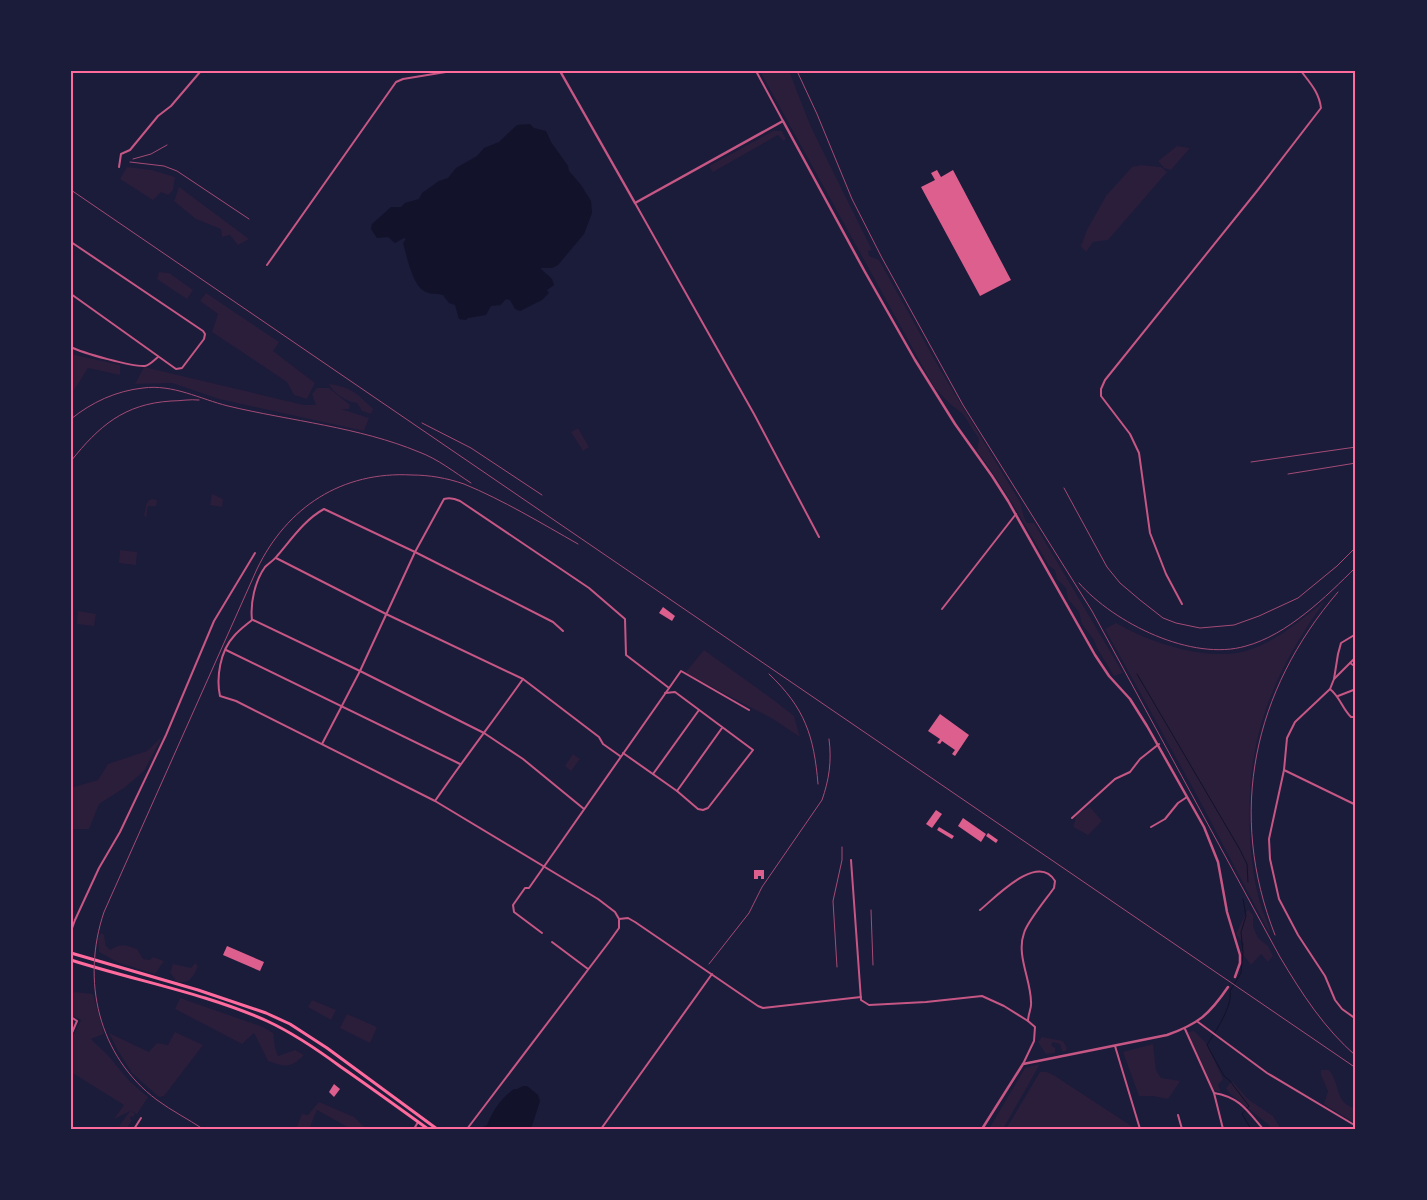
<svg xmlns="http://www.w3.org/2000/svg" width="1427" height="1200" viewBox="0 0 1427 1200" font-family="Montserrat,sans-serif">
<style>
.green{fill:#2a1e3b}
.water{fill:#12122b}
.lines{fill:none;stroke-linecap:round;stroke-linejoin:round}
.stream{stroke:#12122b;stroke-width:1}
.building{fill:#dd5f8e}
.minor{stroke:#c65784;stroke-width:2}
.tertiary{stroke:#c65784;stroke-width:2.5}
.primary{stroke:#ff6b9d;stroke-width:3}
.rail{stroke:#a44b75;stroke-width:1}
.neatline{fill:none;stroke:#ff6b9d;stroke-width:2}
</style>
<rect width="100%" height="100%" fill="#1b1b3a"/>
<g class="green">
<path d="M760,71H789L811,127L872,250L868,251L869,256L879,260L941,371L1020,502L1024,517L1027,523H1034L1123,673L1114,676L1097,648L1094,640L1082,624L1079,612L1068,599L1066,588L1057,579L1055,570L1049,566C1026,527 1005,488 977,451L979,439L963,414L949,403L934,387Z"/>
<path d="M773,131H782L786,139L783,141L778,135L713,172L709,166Z"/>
<path d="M1177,146L1190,148L1171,170L1164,168L1158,161Z"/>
<path d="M1141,165L1161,167L1167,172L1108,240L1093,242L1086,252L1081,246L1087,230L1106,196L1132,167Z"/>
<path d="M127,167L152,170L175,177L173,190L168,195L161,192L153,200L120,179Z"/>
<path d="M179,187L249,239L238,245L230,235L222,237L221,229L196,219L174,201Z"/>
<path d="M159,272L169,273L193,290L187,299L157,279Z"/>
<path d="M206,293L279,342L273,351L315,383L307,399L294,395L287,382L212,332L218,314L200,301Z"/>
<path d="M71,354L120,365V375L88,368L74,390H71Z"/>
<path d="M144,367L304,405H316L312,394L317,388H329L350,405L349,409H341L369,418L364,431L219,399L172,383L135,384Z"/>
<path d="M329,384C351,387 358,394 373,409L371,414L362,411L357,403C347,402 333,393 329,384Z"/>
<path d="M578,428L589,447L583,451L571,432Z"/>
<path d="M212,494L223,499L222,507L210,505Z"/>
<path d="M152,499L157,500L156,506H148L146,519L144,514C147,508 144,501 152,499Z"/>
<path d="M120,550L137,552L136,565L119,563Z"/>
<path d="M1325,601C1264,684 1241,758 1252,861C1254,877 1257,894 1262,909C1265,917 1270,927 1270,934L1200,801L1105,629L1116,623C1150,643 1213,664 1252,649C1279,639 1302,619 1325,601Z"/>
<path d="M78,611L96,614L94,626L77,624Z"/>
<path d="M704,650L775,701L794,716L800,737L773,719L685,673Z"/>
<path d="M162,737L144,771L124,788L99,804L89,829H71V788L98,780L108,764L147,751Z"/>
<path d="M573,754L580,759L571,771L565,766Z"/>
<path d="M1090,807L1102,821L1088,835L1073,827L1077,814Z"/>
<path d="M1248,909L1253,915V926L1258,938L1268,946L1273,956L1268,962L1261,954L1251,965L1241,952L1244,944L1236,934Z"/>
<path d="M101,933L104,935L106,946L110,950C122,943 124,945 137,949L143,959L150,960L153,957L164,961L155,974L119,963L99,952L98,938Z"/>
<path d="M195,963L198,966C194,977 189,984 177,982L170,973L173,964L191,968Z"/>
<path d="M75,992L93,994L104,1034L91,1039C97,1046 106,1052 111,1059C124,1075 131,1084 148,1097L137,1114L130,1110L135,1114L133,1117L131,1116L130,1119L132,1120L126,1129L119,1126L130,1111L114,1119L124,1105L71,1072V1040L81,1020L71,1015V994Z"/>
<path d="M180,998L263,1027L273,1033L275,1048L278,1056L295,1050L304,1055C290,1069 285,1067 268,1061L254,1033L242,1044L175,1009Z"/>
<path d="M312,1000L336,1010L331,1020L308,1007Z"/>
<path d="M347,1014L377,1027L370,1043L340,1028Z"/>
<path d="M1194,1031L1206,1043L1223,1079L1218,1085L1221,1092L1214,1090L1188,1032Z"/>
<path d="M175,1032L203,1045L164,1096L159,1097L132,1073L117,1049L109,1033L149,1052L157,1043L168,1045Z"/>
<path d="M1042,1037L1063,1041L1067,1048L1066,1051H1062L1060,1044L1053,1042L1051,1045L1055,1048V1053L1046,1054L1038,1042Z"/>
<path d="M1153,1044L1156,1070L1161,1078L1180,1081L1168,1099L1153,1096H1139L1123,1052Z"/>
<path d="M1040,1064L1003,1129H989L1025,1068Z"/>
<path d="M1321,1070H1329C1342,1087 1334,1104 1356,1108V1124L1324,1104L1328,1091L1321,1075Z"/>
<path d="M1040,1072H1047L1055,1076L1136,1129H1006Z"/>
<path d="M1232,1081L1249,1100L1273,1116L1281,1129H1270L1269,1125L1229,1093L1226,1088Z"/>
<path d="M319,1102L354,1117L366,1129H351L317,1110L309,1129L297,1127L302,1114L308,1115Z"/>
</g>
<g class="water">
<path d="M530,124L534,128L546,131L551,142L568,166L569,171L581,185L591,201L592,213L584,234L558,265L552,268H541V269L552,279L554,285L547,290L549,293L542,300L520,311L515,309L510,300L506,299C498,308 502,304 491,306L486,315L468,318L466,320L459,319L455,305L449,303L443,295C436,293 430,295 424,291C412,284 407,256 403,243L406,239L404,238L395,243L388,237L377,238L371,229L372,224L391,207H401L405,203L419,199L422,193L439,181L448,178L456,168L477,156L484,148L499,142L517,125Z"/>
<path d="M523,1086H527L538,1095L540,1101L531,1129H478L487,1125C493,1111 501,1098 514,1089H517Z"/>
</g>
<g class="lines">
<g class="stream">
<path d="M1137,674L1239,848L1247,864L1248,882"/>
<path d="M1243,899L1246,916L1241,932L1243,952L1241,973L1230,991C1233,1006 1215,1032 1207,1045L1224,1076L1230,1081L1249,1106L1242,1114L1251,1129"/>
</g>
</g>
<g class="building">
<path d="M937,170L941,177L953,170L1011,280L980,296L921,187L935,180L931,173Z"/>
<path d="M663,607L675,616L672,621L659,613Z"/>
<path d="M940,714L969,735L955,756L952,754L955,750L942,741L940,744L937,743L940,739L928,731Z"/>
<path d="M936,810L942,814L932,828L926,824Z"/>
<path d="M963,818L986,834L981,842L958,826Z"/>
<path d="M939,827L954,836L952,839L937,830Z"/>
<path d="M988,833L998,840L996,843L986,836Z"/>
<path d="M754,870H764V879H761V876H758V879H754Z"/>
<path d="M227,946L264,962L260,971L223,955Z"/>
<path d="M334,1084L340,1089L334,1097L329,1092Z"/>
</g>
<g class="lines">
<g class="minor">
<path d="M756,71L783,121"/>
<path d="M119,167L121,154L130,150L158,116L171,106L200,72L206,71"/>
<path d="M635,203L754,414L819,537"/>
<path d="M71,242L203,331L205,334L204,339L182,368L176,369L71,294"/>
<path d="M267,265L396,82L403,79L452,71"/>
<path d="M71,347C82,353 133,367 145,366C150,365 154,360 158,357"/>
<path d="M276,558L386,614L523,679L599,737L603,744L620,756"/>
<path d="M1182,604L1166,574L1150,533L1139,453L1130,434L1101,396V389L1105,380L1257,191L1321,108C1319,92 1310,83 1301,71"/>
<path d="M942,609L1016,514"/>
<path d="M253,620L360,671L484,733L523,759L584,809"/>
<path d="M563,631L553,622L415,552L324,509C304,520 291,540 277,556C274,560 269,563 265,567C255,581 250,603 252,620C246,625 239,630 234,636C220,651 216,678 220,696L236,701L435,801L598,899L615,912L619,919"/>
<path d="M1356,634L1341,643L1338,654L1334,679L1330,689L1295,722L1287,738L1284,770L1269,839L1270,859L1279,899L1298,935L1325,976L1335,1000L1342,1009L1356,1019"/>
<path d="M226,650L460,764"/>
<path d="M1350,663L1356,667"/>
<path d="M1334,679L1356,657"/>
<path d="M1330,689C1340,697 1342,708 1351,717H1356"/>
<path d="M1338,696L1356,689"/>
<path d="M322,744L360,671L415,552L444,499C450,497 454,498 460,501L589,588L625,619L626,655L669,688"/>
<path d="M623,753L677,791L698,809L703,810L708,808L753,750L675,692L665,693"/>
<path d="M1284,770L1356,805"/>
<path d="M653,774L699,710"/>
<path d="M677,791L722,728"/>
<path d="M435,801C463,760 494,720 523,679"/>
<path d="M1072,818L1115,779L1130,772L1140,759L1159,744"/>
<path d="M1151,827L1165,819L1178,803L1187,797"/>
<path d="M851,860L861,1000L869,1005L926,1002L982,996L1004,1006L1028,1021L1035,1027L1034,1041L1023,1064"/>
<path d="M980,910C996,897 1038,852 1055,881L1054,888C1047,898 1027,922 1024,933C1016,955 1031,980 1031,1002C1032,1008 1028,1014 1028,1021"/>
<path d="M619,919L628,918L635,922L758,1006L763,1008L861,997"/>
<path d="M71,931L75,920L99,868L120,832L166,735L214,621L255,553"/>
<path d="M542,933L514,912L513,905L525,888H529L681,671L749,710"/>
<path d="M552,942L588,969"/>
<path d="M71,1017L77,1021L71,1035"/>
<path d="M1198,1022L1267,1073L1356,1126"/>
<path d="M1185,1029L1214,1093L1223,1129"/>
<path d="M1115,1046L1140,1129"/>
<path d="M1214,1093C1239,1097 1247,1110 1263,1129"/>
<path d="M1178,1115L1182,1129"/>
<path d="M134,1129L141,1118"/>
<path d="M414,1129L418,1122"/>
<path d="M467,1129L609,942L619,928V920"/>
<path d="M601,1129L712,974"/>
</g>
<g class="tertiary">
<path d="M560,71L635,203L783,121L865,272L915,360L955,424L992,476L1008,501L1095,655L1109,676L1130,699L1147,726L1204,827L1218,862L1227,912L1240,955V963L1235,977"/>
<path d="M982,1129L1023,1064L1167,1035C1198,1024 1209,1015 1228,987"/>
</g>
<g class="primary">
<path d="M71,953L198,990L266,1013L290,1024L327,1048L437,1129"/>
<path d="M71,960C136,981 205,993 267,1021C293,1033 318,1050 341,1067C370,1087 399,1108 428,1129"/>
</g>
<g class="rail">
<path d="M797,71L817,114L852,199L882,258L963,405L1092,611L1280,957C1302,994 1324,1028 1356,1056"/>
<path d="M1351,71L1356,74"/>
<path d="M133,159L151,154L167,145"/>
<path d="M130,162L164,166L177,171L249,219"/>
<path d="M71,190L1356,1068"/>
<path d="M71,419C92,402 116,391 143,388C173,384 200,399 228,406C291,421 359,427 419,452C438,459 454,472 471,483"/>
<path d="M422,423L471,448L542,495"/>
<path d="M71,461C99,426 124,404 171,401C180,401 190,399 199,400"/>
<path d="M1251,462L1356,447"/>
<path d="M1288,474L1356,463"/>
<path d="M1064,488L1107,567L1120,583L1140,600L1163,618L1176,623L1200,628L1234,625L1259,616L1298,598L1337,566L1356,547"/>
<path d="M1079,583C1114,623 1192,662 1246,646C1287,635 1326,597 1356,567"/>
<path d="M769,674C805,708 814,736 818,784"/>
<path d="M871,910L873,965"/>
<path d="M1275,935C1227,813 1253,691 1338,592"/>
<path d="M709,964L749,913L762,887L822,800C829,780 832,761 829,739"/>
<path d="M837,967L833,901L842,860V847"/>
<path d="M203,1129C188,1119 172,1111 157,1100C98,1056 81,980 104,912L257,569C287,507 342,471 412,475C429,475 447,478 464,484C503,500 541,523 578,544"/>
</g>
</g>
<rect width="1427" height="1200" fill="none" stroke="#1b1b3a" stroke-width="145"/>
<rect x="72" y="72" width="1282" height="1056" class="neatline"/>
</svg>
